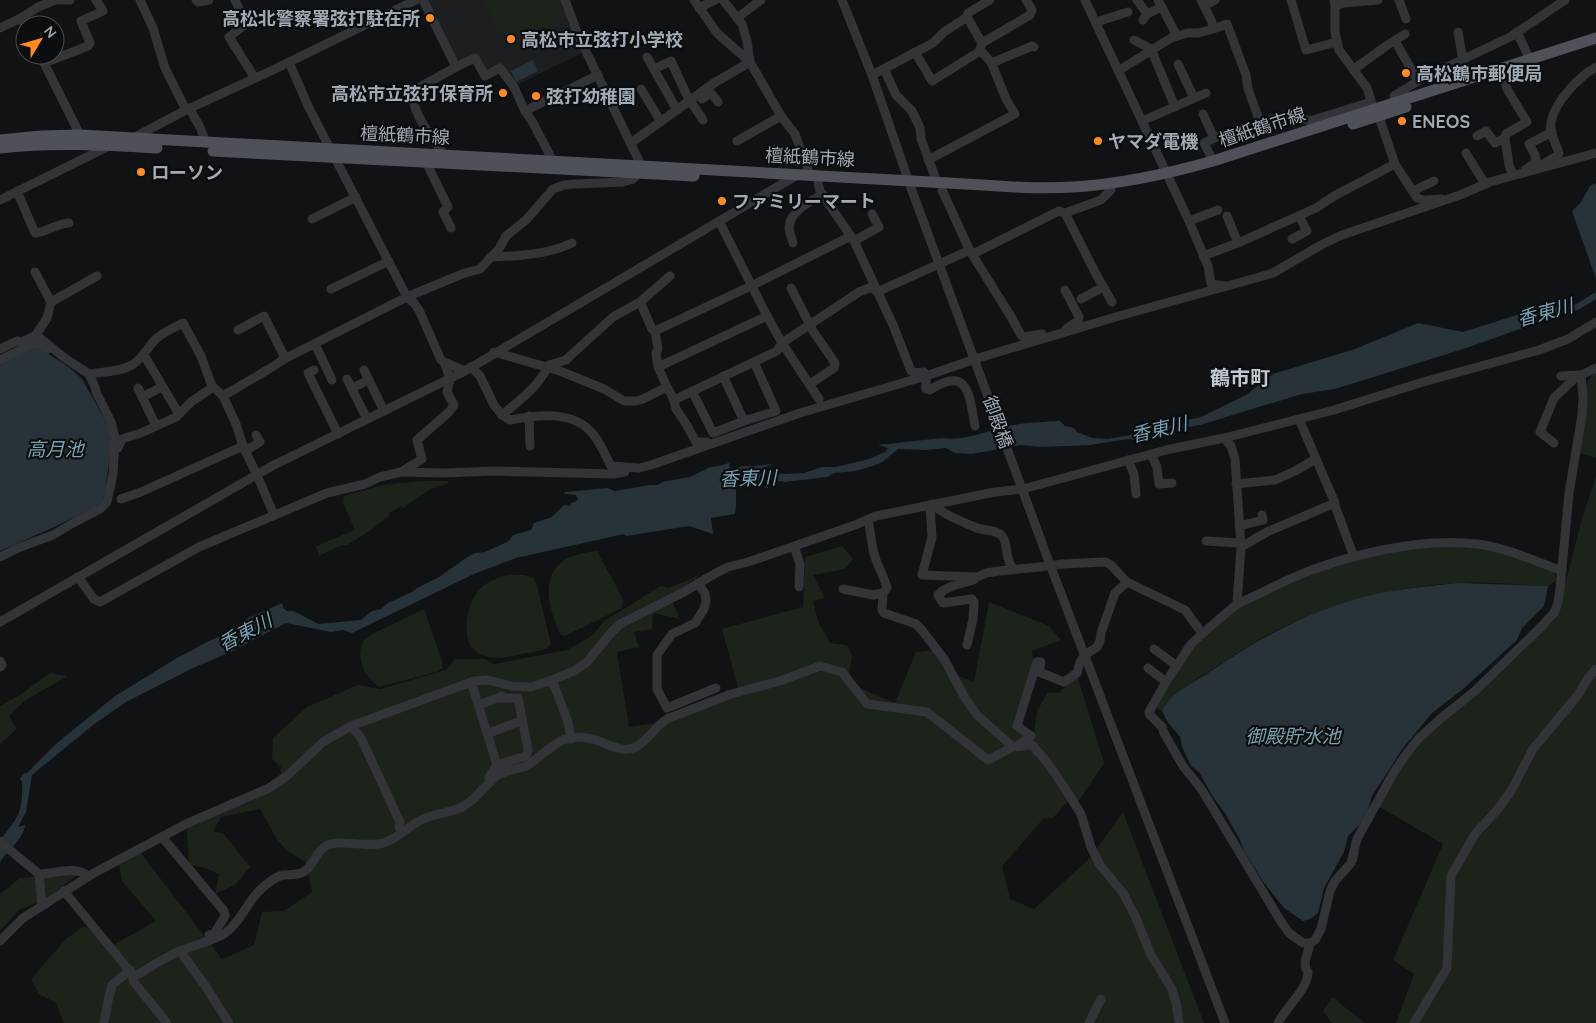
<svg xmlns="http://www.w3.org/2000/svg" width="1596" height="1023" viewBox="0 0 1596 1023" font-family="Quicksand,'Noto Sans JP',sans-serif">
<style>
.built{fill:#1d1e20}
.green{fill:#1b231b}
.water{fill:#273338}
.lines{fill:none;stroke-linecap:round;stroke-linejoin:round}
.stream{stroke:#273338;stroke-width:2}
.minor-tunnel{stroke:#2e3133;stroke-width:9;stroke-dasharray:9 4.5;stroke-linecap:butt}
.minor{stroke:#323438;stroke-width:9}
.major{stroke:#4e5258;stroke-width:11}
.poi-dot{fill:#ff8c1d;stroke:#0c0d0e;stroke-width:2}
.labels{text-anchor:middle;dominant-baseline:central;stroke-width:4.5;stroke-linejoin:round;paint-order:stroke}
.poi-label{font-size:18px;font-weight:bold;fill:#a1abb5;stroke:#0c0d0e;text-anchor:start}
.street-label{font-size:18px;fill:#a1abb5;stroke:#0c0d0e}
.water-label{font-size:19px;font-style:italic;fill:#75a1b4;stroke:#0c0d0e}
.quarter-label{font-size:20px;font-weight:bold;fill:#c3c9d1;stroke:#0c0d0e}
</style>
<rect width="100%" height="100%" fill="#111213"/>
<path class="built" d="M425,0H563L584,52L515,86L508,77L503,64L485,74L476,55L459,64Z"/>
<g class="green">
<path d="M484,0H559L565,18L554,23L555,26L517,43L511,44L503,30L499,32Z"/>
<path d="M1596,368V458L1572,451L1584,388Z"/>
<path d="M1596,476V1023H1396L1414,974L1393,960L1443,844L1378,806L1403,764L1434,725L1501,667L1562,596L1581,522Z"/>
<path d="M421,481H448V484C431,486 417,499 403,508L401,506L389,513V516L368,532L347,545H342L319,556L316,546L355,530L343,502L344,496L383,485Z"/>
<path d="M1444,543L1499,550L1553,570L1557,580L1548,586C1518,585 1486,581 1457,583C1390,587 1325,604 1266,636C1248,646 1231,657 1214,668C1198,679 1170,693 1162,711L1156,708L1154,713V704L1185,655L1242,605L1302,575L1370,555Z"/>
<path d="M842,546L853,559L845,569L813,575L825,598L813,601L818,621L830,643L847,645L852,656L848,683L895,703L916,652L933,650L951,673L974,682L989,602L1049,626L1061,640L1032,651L1034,664L1016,726L1034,734L1037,711L1048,692L1059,693L1077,675L1104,763L1078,802H1067L1053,818L1043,819L1002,866L1010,899L1034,909L1090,858L1123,812L1204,1023H64L56,1003L39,994L31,979L66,939L84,926L101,937L110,947L156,921L122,881L119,863L140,852L222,959L254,945L262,912L284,911L312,892L306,862L287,851L278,841L260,809L221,817L213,832L223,833L250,867L236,884L215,894L219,874L206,868L189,865L187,829L269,790L281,782V767L272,759L273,738L307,707L358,685L381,689L446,670L455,659H484L494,664L567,650L593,635L605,620L632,604L660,586L669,588L700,575L670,597L680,619L653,613L652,629L634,632L639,647L617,652L629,727L672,721L740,695L722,629L803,607L805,557Z"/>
<path d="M597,551L622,597L623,602L622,608L565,636L560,634C550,611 538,576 566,559C575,554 587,552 597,551Z"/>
<path d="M512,575H524L534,578L537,586L551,644C545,652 531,652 522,654C508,657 494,661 480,654C458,644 466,603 480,589C489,580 500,576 512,575Z"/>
<path d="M424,609L442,661V668L436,672L379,687L371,680L365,672L361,662L360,652L363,641L372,634Z"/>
<path d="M50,673L68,676L24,701L9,716L17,729L0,744V706L20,695Z"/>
<path d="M79,873L47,899L19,910L0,931V894L20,878Z"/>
<path d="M1332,997L1365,1023H1332L1323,1011Z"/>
</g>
<g class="water">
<path d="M533,60L538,71L516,82L511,71Z"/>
<path d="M1596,183V279L1572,211L1581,202L1590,186Z"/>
<path d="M1596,292V299L1578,310L1552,315L1520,329L1466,348L1335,389L1302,394L1200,425L1140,436L1135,440L1128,439L1090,445L1042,447L1021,445L972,454L955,453L946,448L926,450L898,449L882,462L873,466L855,471L835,473L827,477L785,482L772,480L736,482V506L735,514L711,518L713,534L689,526L626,536L624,534L516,558L474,574L352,633L343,630L331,632L286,623L224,655L193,668L126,702L93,725L32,775L26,812L18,827L25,825C23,841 7,849 0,863V837H2C20,817 23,808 22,781L20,780L23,774L27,773L57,743L115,696L177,658L211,640L227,634L230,628H235L248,618L282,603L283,608L287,611H294L318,624L361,620L372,611L381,609L388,603L412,592L417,588L439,577L466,558L475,553L485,552L509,541L513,535L531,530L534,523L552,517L564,505L570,506L571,503L575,502L578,499L576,495L564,494L565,492L607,488L615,491L650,485H658L662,482L690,477L710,467L719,466L729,463L730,469C744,464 758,467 772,464L760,470L783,474L804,473L822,467H836L869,459L885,452L888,448L878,445L942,438C966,442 990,429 1013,425C1029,422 1044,422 1060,421L1065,426L1074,428L1077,432L1093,438L1108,439L1130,435L1144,431L1152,432L1163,426L1178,425L1184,421L1201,417L1246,395L1273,374L1355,349L1418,323L1463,332L1532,310L1556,307H1571Z"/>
<path d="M38,347L70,368L82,379L110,429L111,447L105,492L102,501L95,507L52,528L0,551V365L30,348Z"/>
<path d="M1459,583L1548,586L1544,606L1522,628L1517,640L1462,690L1432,713L1403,748L1372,796L1368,810L1360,824L1348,836L1344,852L1324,888L1318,913L1310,919L1303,921L1284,908L1264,883L1244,851L1240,840L1225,813L1213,797L1199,772L1191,766L1182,747L1180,737L1167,721L1162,711C1170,693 1193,683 1208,673C1261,637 1313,608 1376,594C1403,588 1431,586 1459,583Z"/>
</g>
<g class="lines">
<path class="stream" d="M1356,861L1358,852"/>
<path class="minor-tunnel" d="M1040,567L1062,564"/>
<g class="minor">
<path d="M59,0H70"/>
<path d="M140,0L153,28L165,68L186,110"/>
<path d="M196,0L198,2L209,0"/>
<path d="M235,0L246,24L229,37L255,78"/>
<path d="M423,0L456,67L475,58L485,76L500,68L514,87L525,111"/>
<path d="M565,0L579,37L641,165"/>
<path d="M694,0L717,33L750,62L781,116L795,134L810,175"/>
<path d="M842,0L872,75L911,188L1049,562L1225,1023"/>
<path d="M1085,0L1189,221L1208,266L1211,284L1224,286"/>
<path d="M1137,0L1147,14"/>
<path d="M1158,0L1177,36"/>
<path d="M1201,0L1212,22L1213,29"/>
<path d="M1291,0L1306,50L1337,42"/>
<path d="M1334,0L1335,6V32L1339,50L1367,88L1373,107"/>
<path d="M1399,0L1406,19"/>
<path d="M1204,6L1215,0"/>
<path d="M1335,6L1343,3L1378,0"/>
<path d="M699,8L715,0"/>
<path d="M737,18L761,0"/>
<path d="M1143,20L1147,14L1162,7"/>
<path d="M1096,22L1128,12"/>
<path d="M25,26L21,18L38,7L55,0"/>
<path d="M0,28L21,18"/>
<path d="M1458,32L1463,60"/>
<path d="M1517,32L1530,60"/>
<path d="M1134,40L1151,49L1175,107"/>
<path d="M1395,41L1418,81"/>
<path d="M982,43L1030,15L1032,10L1026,0"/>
<path d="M915,52L932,81L977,53L980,50L982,43L967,17"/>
<path d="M40,55L80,135"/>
<path d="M647,57L677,110"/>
<path d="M289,62L308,106L407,297L414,303L419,310L441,360L446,363L465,371"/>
<path d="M44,63L88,46L90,43L81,21L103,11L96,0"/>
<path d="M992,63L1032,46L1034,47"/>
<path d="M1178,64L1194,98"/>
<path d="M654,69L671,61L689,100L693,105L703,120"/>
<path d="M884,69L896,95L912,111L920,128L921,139L937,182"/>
<path d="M1353,70L1386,46L1405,34"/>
<path d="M1118,71L1171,38L1187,33H1198L1213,29L1227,24L1246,75L1248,89L1259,119L1264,121L1290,114L1310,121L1371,102"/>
<path d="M872,75L933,43L944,32L967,17L968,13L990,0"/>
<path d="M1503,76L1507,89L1527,122L1506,134L1505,138L1509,165L1513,175"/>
<path d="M641,89L661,122"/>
<path d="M702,99L711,93L718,102"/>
<path d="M1398,107L1394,96L1418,81L1512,36L1565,0"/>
<path d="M189,108L200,127L206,143"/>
<path d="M1377,111L1395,164L1417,198L1423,200L1442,199"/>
<path d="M1203,114L1214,138"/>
<path d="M1142,121L1206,93"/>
<path d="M1477,136L1486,131L1495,143L1505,138"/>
<path d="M133,138L186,110L275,69L416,0"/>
<path d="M737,141L781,116"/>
<path d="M631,143L714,83L750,62L747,41L742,24L723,0"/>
<path d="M1466,153L1485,184"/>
<path d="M444,155C434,138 410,113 413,91L456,67"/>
<path d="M928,160L1015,114L1006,99L991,62L980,50"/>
<path d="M553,161L532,121L525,111L598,75"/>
<path d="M1213,161L1204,143L1223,134"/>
<path d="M426,162L448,207L443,212L451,228"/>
<path d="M1543,164L1558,155L1559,153C1556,144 1549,132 1551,122C1555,101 1579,77 1596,67"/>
<path d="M1525,170L1534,164L1536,160L1535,155L1529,144L1552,132"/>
<path d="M818,183L820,191L854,241L893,325L911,371L916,373L924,372"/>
<path d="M942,190L970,251L1010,315L1021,335L1024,337L1042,334"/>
<path d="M17,191L35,233C47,232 55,224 69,223"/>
<path d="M1413,191L1434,181"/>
<path d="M0,200L109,146"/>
<path d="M1065,213L1097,276L1112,302"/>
<path d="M1227,216L1238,243"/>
<path d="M312,219L356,197"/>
<path d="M719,221L767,316L782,343L819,399"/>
<path d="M1189,221L1218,210"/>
<path d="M851,236L751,286L655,331L658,349L656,353L658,367L667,387L674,400L777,351L782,343L788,339L859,292L872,287L877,292L968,251L975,253L1059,211L1065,213L1101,200L1111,190"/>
<path d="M1292,239L1307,231L1299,216"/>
<path d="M854,241L879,227L872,214"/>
<path d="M793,243C792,238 789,232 789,227C790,211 811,201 823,194"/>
<path d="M1203,256L1238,243L1316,208L1334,196L1395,164"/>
<path d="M490,257C518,256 546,255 572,243"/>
<path d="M35,272L51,302L47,318L36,335"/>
<path d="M791,288L813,331L835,363L834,368L810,384"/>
<path d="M331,289L389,261"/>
<path d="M1065,290L1079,317L1078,321L1066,329"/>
<path d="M1081,299L1103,287"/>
<path d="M51,302L97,276"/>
<path d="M238,330L264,316L285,358"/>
<path d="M655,331L652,329L640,302L670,276"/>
<path d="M315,344L332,380"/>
<path d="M0,349L17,341L22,342L36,335L66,359L89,374C102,372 120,372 132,365C142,359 146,350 153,342C160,333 174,328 183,323L201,356L212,386L223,396"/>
<path d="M494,352L560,371L604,389L624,401H636L643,399L667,387"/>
<path d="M144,355L179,414"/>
<path d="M0,360L34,343L39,344L47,349"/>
<path d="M471,367L480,376L494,405L502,415L510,420C536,415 572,410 591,432C600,441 605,455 611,466L639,468L651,465L800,413L926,376L975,359L1119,316L1256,278L1273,273L1321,245L1342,235L1460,195L1490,182L1596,153"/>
<path d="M658,367L767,316"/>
<path d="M314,370L308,373L338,434"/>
<path d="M364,370L384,411"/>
<path d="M723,376L744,421"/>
<path d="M926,376V389L930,390C969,365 969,395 975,426"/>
<path d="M1561,376L1581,375L1596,368"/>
<path d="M347,379L367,419"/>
<path d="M138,388L156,426"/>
<path d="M352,388L369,380"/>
<path d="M692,391L713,433L744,421L776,411L754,362"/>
<path d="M142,397L162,387"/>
<path d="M674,400L676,409L685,422L696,442H707"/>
<path d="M502,415C521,399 537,388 549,365L566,360L570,356L613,317L640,302"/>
<path d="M529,416L530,446"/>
<path d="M1224,438L1231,446L1235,459L1241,547L1237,604L1218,620L1191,644L1166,682L1149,712L1150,715L1162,727L1164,733L1183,766L1202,790L1280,920L1289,933L1303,943H1310L1315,940L1321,929L1330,891L1335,881L1351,863L1357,839L1394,772L1407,753L1419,738L1439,720L1476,690L1541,627L1554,613L1558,603L1560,589L1569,493L1582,415L1583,397L1581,375"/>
<path d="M1554,443L1540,432L1554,398L1578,375"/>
<path d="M118,448L122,439L141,433L176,417L191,402L213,387"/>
<path d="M245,451L260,442L256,435"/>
<path d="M1151,454L1157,467L1159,484L1172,483"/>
<path d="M1128,460L1134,474L1136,494"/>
<path d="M401,472L422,459L417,440L449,412L454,405L447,392L450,378L444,362"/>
<path d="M1236,484L1275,480L1295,471L1316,459"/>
<path d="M121,499L141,492L243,446"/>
<path d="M1334,503L1354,557"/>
<path d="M933,504C938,512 967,524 977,528C985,531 996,529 1002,536C1007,542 1006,551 1008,558C1009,562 1011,566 1013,569"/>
<path d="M930,505L932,537L922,575L977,577L986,573L999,571L1040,567"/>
<path d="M274,515L257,475L243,446L236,424L223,396L269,369L284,359L407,297L462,274L480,269L499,249L506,236L526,220L553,189L564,185L575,184L623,182L633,179L638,173"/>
<path d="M868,520C871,532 871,545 875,557C878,567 884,576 887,588L883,593L882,610L884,613L916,624L921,629L944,659L965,698L977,715L1013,747"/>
<path d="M1239,526L1263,520L1262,515"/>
<path d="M1206,541L1240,543"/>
<path d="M794,546L800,564L799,587"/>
<path d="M1241,547L1267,532L1335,503L1299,419"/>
<path d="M0,557L18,548L53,535L73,523L100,509L107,502L113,474L115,437L111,422L96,392L95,387L89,374"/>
<path d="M1062,564L1105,562L1111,565L1127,582L1185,610L1202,633"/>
<path d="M78,577L94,599L100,602L199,547L327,493L365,484L380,477L401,472L445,473L493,471L613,474L625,472"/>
<path d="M698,583L705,594L706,601L704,609L695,623L672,634L657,655V689L667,708L716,688"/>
<path d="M843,589L873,595L883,593"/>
<path d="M1237,604C1256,596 1274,586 1292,578C1345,555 1421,537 1478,544C1507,548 1535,561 1562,571"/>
<path d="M0,622L272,466L465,371L799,174"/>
<path d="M967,645L973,619L974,602L972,599L943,603L938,595C947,585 963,584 975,579"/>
<path d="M1154,649L1177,666"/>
<path d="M0,661L2,665L0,667"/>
<path d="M1148,668L1166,682"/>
<path d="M552,680L568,722L571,739"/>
<path d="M473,688L497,765"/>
<path d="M479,705L502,696"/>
<path d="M351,726L361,738L400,822L399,827"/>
<path d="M489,733L521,721"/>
<path d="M1017,746L1031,736L1017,726L1037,662H1041L1039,672L1064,682L1077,673L1080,662L1085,655L1097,647L1100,641L1101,633L1115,593L1127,582"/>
<path d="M489,781V777L497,765L526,756L528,750L518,698H499"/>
<path d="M162,837L224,911L225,916L214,934L209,935L210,938"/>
<path d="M0,842L39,874C56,874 73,865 89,876"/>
<path d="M39,874L42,906"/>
<path d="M64,891L133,975H137C151,967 165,957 180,951C193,945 209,942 222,935C237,927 246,905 258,892C264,886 274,877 283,875C291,874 298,876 305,871C314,864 316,851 326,846C341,838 367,849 386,842C399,837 409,826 421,820C434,813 452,813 464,806C477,798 485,785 497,776C506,769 516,770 526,766C539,759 549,746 563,740C573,736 587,737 596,740C610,745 625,755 639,745C650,737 656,726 667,719L731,694L780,681L820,666L842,672L867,704L927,712L988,760L1013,747L1032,745L1047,762L1064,787L1081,814L1091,847L1100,865L1123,893L1136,918L1151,955L1172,989L1177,1007L1179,1023"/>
<path d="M0,941L23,918L94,873L186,824L269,788L288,775L323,742L351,726L474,681L488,680L511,686L531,687L552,680L574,671L586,663L611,633L620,624L682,593L716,573L728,567L748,562L855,525L876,516L995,492L1023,489L1166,450L1224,438L1334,410L1423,382L1539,350L1568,339L1596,322"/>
<path d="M180,951L204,984L229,1023"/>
<path d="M133,975V981L167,1023"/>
<path d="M104,1023L109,996L112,985L130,970"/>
<path d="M1089,1023L1101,999"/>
<path d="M1278,1023C1286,1007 1308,989 1308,972C1301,963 1309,953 1310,943"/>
<path d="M1414,1023L1447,968L1451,876L1475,834L1498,809L1511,791L1533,749L1578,695L1588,678L1596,669"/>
</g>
<g class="major">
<path d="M1353,124L1406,107"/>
<path d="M0,140L41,136L80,135L930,182C978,184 1026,190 1074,187C1122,184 1167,174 1213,161L1596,38"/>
<path d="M0,148C53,142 105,145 157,148"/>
<path d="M213,151L694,176"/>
</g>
</g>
<g class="poi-dot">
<circle cx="430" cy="18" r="5"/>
<circle cx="511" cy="39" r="5"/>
<circle cx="1406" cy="73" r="5"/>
<circle cx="503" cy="93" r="5"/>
<circle cx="536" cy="96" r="5"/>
<circle cx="1402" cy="121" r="5"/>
<circle cx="1098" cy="141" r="5"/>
<circle cx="141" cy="172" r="5"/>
<circle cx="722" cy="201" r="5"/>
</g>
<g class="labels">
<g class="poi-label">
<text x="420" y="18" text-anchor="end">高松北警察署弦打駐在所</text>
<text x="521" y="39">高松市立弦打小学校</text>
<text x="1416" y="73">高松鶴市郵便局</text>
<text x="493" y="93" text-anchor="end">高松市立弦打保育所</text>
<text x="546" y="96">弦打幼稚園</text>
<text x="1412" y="121">ENEOS</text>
<text x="1108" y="141">ヤマダ電機</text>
<text x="151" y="172">ローソン</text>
<text x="732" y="201">ファミリーマート</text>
</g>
<g class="street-label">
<text transform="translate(1262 127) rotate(-18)">檀紙鶴市線</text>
<text transform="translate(405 135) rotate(3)">檀紙鶴市線</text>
<text transform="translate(810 157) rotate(3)">檀紙鶴市線</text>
<text transform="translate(998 422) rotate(70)">御殿橋</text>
</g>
<g class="water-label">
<text transform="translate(1545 312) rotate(-15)">香東川</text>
<text transform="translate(1159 429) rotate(-13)">香東川</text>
<text x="55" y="449">高月池</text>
<text transform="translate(748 478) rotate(-2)">香東川</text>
<text transform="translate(245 632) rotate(-28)">香東川</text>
<text x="1293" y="736">御殿貯水池</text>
</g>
<g class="quarter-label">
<text x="1240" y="377">鶴市町</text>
</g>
</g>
<g transform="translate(40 40) rotate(52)"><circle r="24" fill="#0c0d0e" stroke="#484c51"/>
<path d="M0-4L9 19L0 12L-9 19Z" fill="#ff8c1d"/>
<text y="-8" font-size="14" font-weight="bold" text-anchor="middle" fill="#a1abb5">N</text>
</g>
</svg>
